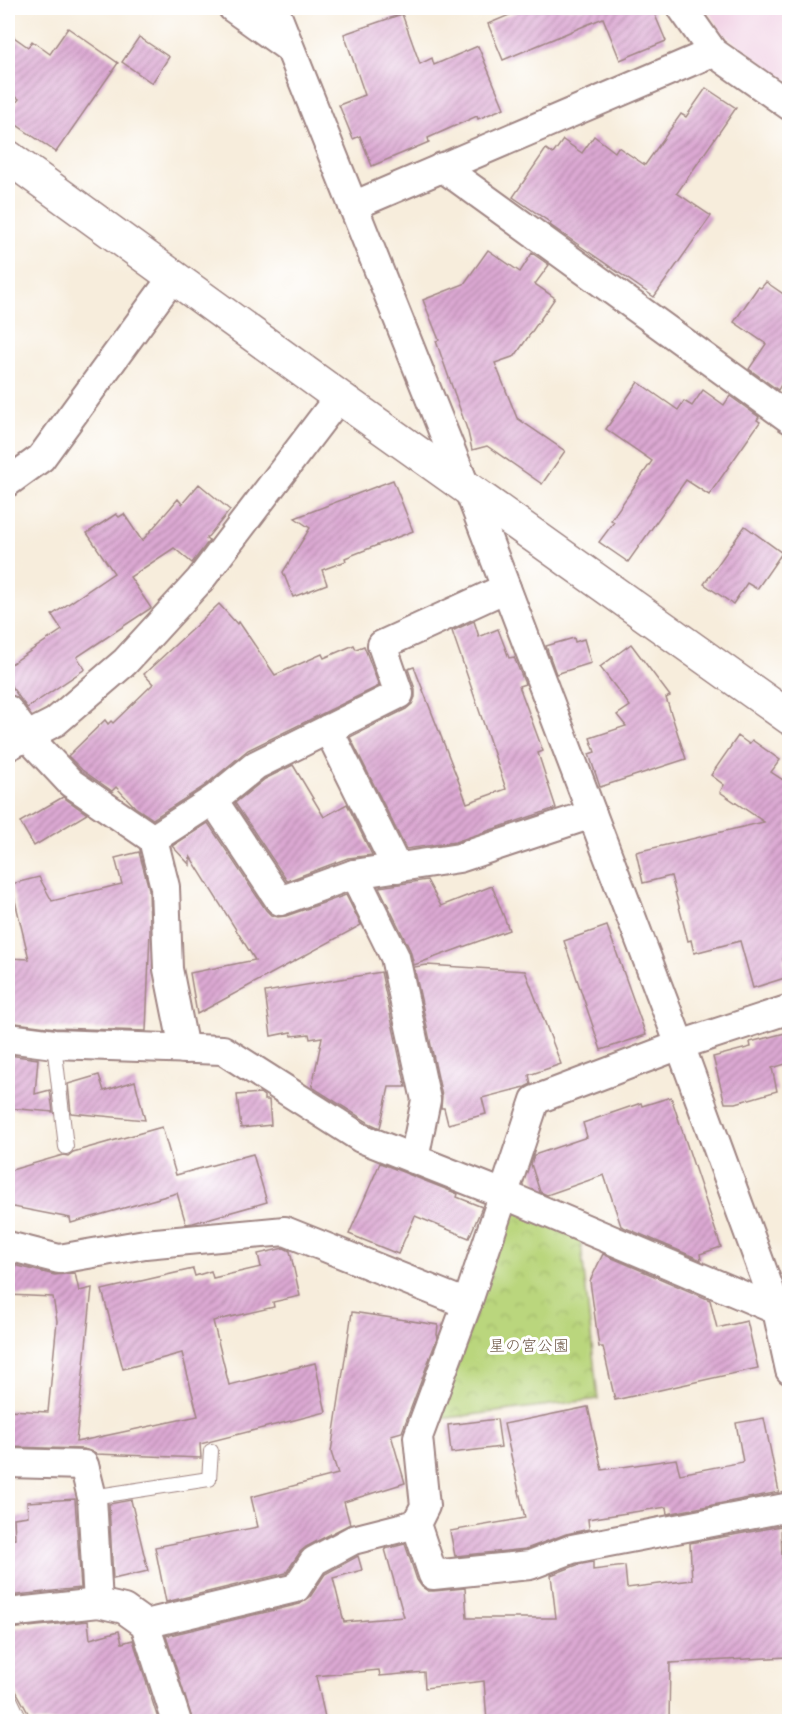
<svg xmlns="http://www.w3.org/2000/svg" width="797" height="1729" viewBox="0 0 797 1729" font-family="'Shantell Sans','Klee One',sans-serif">
<style>
.built{fill:#f1d0e4}
.park{fill:url(#park-crowns);stroke:#827a54;stroke-width:1.5}
.building{fill:url(#building-hatch)}
.lines{fill:none;stroke-linecap:round;stroke-linejoin:round}
.service-casing{stroke:#a08684;stroke-width:16}
.minor-casing{stroke:#a08684;stroke-width:32}
.tertiary-casing{stroke:#a08684;stroke-width:36}
.service{stroke:#fff;stroke-width:14}
.minor{stroke:#fff;stroke-width:28}
.tertiary{stroke:#fff;stroke-width:33}
.labels{text-anchor:middle;dominant-baseline:central;stroke-width:6;stroke-linejoin:round;paint-order:stroke}
.park-label{font-size:16px;fill:#6c5644;stroke:#fff}
</style>
<defs>
<pattern id="park-crowns" width="20" height="18" patternUnits="userSpaceOnUse" patternTransform="scale(1.5)"><rect width="20" height="18" fill="#bad67d"/><path d="M2 6a3 3 0 1 1 6 0M12 15a3 3 0 1 1 6 0" fill="none" stroke="#a1b76c"/></pattern>
<pattern id="building-hatch" width="6" height="6" patternUnits="userSpaceOnUse" patternTransform="scale(1.5)"><rect width="6" height="6" fill="#dca9d3"/><path d="M-1 1l2-2M0 6l6-6M5 7l2-2" fill="none" stroke="#b489ab"/></pattern>
</defs>
<rect width="100%" height="100%" fill="#fff"/>
<filter id="ink" filterUnits="userSpaceOnUse"><feTurbulence type="fractalNoise" baseFrequency=".0167" numOctaves="2"/><feDisplacementMap in="SourceGraphic" scale="12" xChannelSelector="R" yChannelSelector="G"/><feConvolveMatrix kernelMatrix="1 2 1 2 8 2 1 2 1" color-interpolation-filters="sRGB"/></filter>
<filter id="wash" filterUnits="userSpaceOnUse"><feTurbulence type="fractalNoise" baseFrequency=".008" numOctaves="4" result="noise"/><feDisplacementMap in="SourceGraphic" scale="24" xChannelSelector="R" yChannelSelector="G"/><feGaussianBlur stdDeviation="1.35" result="paint"/><feColorMatrix in="noise" values="0 0 0 0 0 0 0 0 0 0 0 0 0 0 0 0 0 1.4 0 .05"/><feComposite in="paint" operator="in"/></filter>
<g filter="url(#wash)">
<rect width="100%" height="100%" fill="#f7eddc"/>
<path class="built" d="M706,8H789V82L723,34Z"/>
<path class="park" d="M523,1211L580,1235L598,1399L439,1419L509,1214Z"/>
<g id="blocks">
<g class="building">
<path d="M526,8H652L666,41L620,60L603,18L503,60L488,24Z"/>
<path d="M402,14L420,64L432,58L434,65L478,46L504,108L478,119L477,116L428,138L429,142L372,166L360,136L353,139L339,105L365,95L344,34Z"/>
<path d="M68,28L118,63L56,152L8,119V115L19,99L8,91V33L28,47L32,41L50,54Z"/>
<path d="M139,37L169,57L152,83L122,62Z"/>
<path d="M706,88L736,108L677,193L711,216L654,297L570,239L550,225L551,223L513,197L546,149L553,154L563,140L582,153L594,136L615,152L618,147L645,165L681,114L686,117Z"/>
<path d="M488,250L520,272L532,253L549,265L535,284L555,298L515,356L495,363L517,418L565,451L542,484L487,446L472,450L468,432L436,341L439,340L423,300L464,284Z"/>
<path d="M766,282L789,298V372L778,390L749,369L766,344L734,322L758,287L761,288Z"/>
<path d="M638,382L678,410L684,401L692,406L703,390L724,405L730,396L759,417L757,420L760,422L709,495L686,480L628,562L599,542L614,522L611,520L652,461L606,429Z"/>
<path d="M393,480L413,531L345,558L346,561L322,570L327,584L293,597L283,572L310,528L295,518Z"/>
<path d="M199,484L230,510L206,539L209,541L192,563L174,548L130,577L151,608L77,657L85,669L27,708L8,682V666L62,630L52,615L114,573L87,533L116,514L119,517L124,514L142,541L178,499L182,504Z"/>
<path d="M745,526L782,553L757,589L747,583L733,604L704,584Z"/>
<path d="M219,604L237,624L239,622L275,675L322,654L324,658L354,645L356,649L364,646L379,686L248,750L203,787L153,819L135,807L116,787L112,791L82,770L68,756L105,720L108,724L111,721L113,723L153,684L144,674Z"/>
<path d="M474,621L479,637L498,629L509,658L514,657L525,684L519,686L543,751L538,753L556,808L455,842L406,849L350,737L406,709L412,704L415,697V689L408,669L414,667L467,803L506,789L452,631Z"/>
<path d="M574,638L575,642L584,639L591,663L556,674L546,646Z"/>
<path d="M631,644L670,696L666,698L686,759L600,787L589,754L595,752L590,738L626,726L617,715L630,706L600,667Z"/>
<path d="M738,736L749,744L752,740L780,760L771,772L789,784V958L783,959L788,977L753,988L740,941L694,953L691,940L688,941L671,876L643,883L636,852L764,822L720,792L724,785L711,775Z"/>
<path d="M293,765L324,817L347,804L372,855L348,858L287,881L235,803L265,779Z"/>
<path d="M63,797L87,814L34,846L20,822Z"/>
<path d="M208,823L266,910L271,915L278,917L286,916L346,895L361,925L197,1014L190,973L255,960L190,856V865L172,846Z"/>
<path d="M139,852L149,889L150,932L146,1031L55,1028L8,1022V958L29,959L11,884L39,877L52,901L122,884L115,858Z"/>
<path d="M427,880L441,906L492,886L509,930L414,965L410,950L379,887Z"/>
<path d="M607,926L646,1035L601,1050L564,941Z"/>
<path d="M427,965L525,971L561,1064L529,1075L531,1084L525,1087L482,1098L486,1114L448,1124L444,1108H441L442,1096L414,967Z"/>
<path d="M381,972L406,1087H389L380,1128L369,1123L312,1087L322,1037L310,1039L309,1034L292,1036L291,1032L271,1036L265,992Z"/>
<path d="M789,1032V1063L772,1068L777,1091L736,1103H725L713,1057L751,1047L750,1042Z"/>
<path d="M8,1055L38,1059L35,1094L50,1090L53,1112L8,1108Z"/>
<path d="M99,1075L104,1091L135,1081L145,1120L71,1113L68,1084Z"/>
<path d="M260,1093L264,1096V1100H269L271,1125L241,1128L237,1095Z"/>
<path d="M671,1097L721,1247L700,1254L701,1260L621,1226L604,1175L547,1195L540,1192L531,1164L534,1155L587,1137L583,1123L641,1103L642,1106Z"/>
<path d="M162,1127L176,1175L253,1154L267,1202L193,1223L186,1224L177,1193L71,1223L70,1218L8,1206V1171L63,1155L68,1156L73,1152Z"/>
<path d="M380,1163L458,1194L457,1197L482,1207L469,1238L415,1216L398,1254L349,1234Z"/>
<path d="M284,1248L290,1251L300,1296L273,1302L274,1307L213,1321L229,1385L315,1363L326,1412L200,1444L201,1458L96,1454L84,1449L8,1447V1410L48,1412L57,1321L53,1297L8,1295V1265L18,1266L55,1275L75,1273L79,1291L92,1288L76,1442L198,1416L182,1353L123,1369L102,1290L193,1269L195,1276L211,1271L213,1278L261,1267L258,1254Z"/>
<path d="M603,1254L710,1300L717,1328L747,1321L758,1368L615,1400L603,1347H599L590,1281Z"/>
<path d="M352,1312L438,1325L437,1335L438,1336L402,1432L391,1435L405,1483L344,1502L350,1524L306,1547L300,1552L286,1573L166,1602L155,1547L258,1527L251,1497L338,1474L331,1452Z"/>
<path d="M588,1407L602,1470L676,1459L680,1474L743,1462L736,1423L764,1418L779,1492L667,1514L666,1507L588,1519L589,1529L566,1534L526,1549L455,1556L450,1531L525,1518L504,1424Z"/>
<path d="M497,1419L501,1447L451,1453L448,1425Z"/>
<path d="M75,1499L81,1588L8,1596V1540L15,1539L14,1518L28,1516L27,1502Z"/>
<path d="M131,1500L148,1571L113,1579L109,1504Z"/>
<path d="M781,1526L782,1558H786L789,1603H785L787,1657L670,1663L669,1722H487L484,1681L425,1688L424,1672L380,1676L379,1670L316,1676L326,1722H193L166,1636L300,1604L310,1597L325,1574L358,1556L362,1570L333,1578L344,1622L404,1617L385,1549L405,1544L417,1580L422,1587L428,1591H434L465,1588L467,1618H556L551,1575L577,1565L593,1562V1570L625,1566L627,1588L692,1580L690,1543Z"/>
<path d="M88,1621L90,1639L119,1631L122,1643L133,1640L159,1722H33L8,1676V1629Z"/>
</g>
</g>
</g>
<g filter="url(#ink)">
<use href="#blocks" fill-opacity="0" stroke="#a08684" stroke-width="1.5"/>
<g class="lines">
<g class="service-casing">
<g id="service">
<path d="M54,1044L66,1147"/>
<path d="M92,1497L209,1479L211,1451"/>
<path d="M8,1695L21,1722"/>
</g>
</g>
<g class="minor-casing">
<g id="minor">
<path d="M233,8L289,48"/>
<path d="M274,8L465,486"/>
<path d="M682,8L713,52L790,106"/>
<path d="M442,167L790,419"/>
<path d="M353,206L713,52"/>
<path d="M8,482L41,458L173,277"/>
<path d="M468,488L680,1045L777,1310L790,1370"/>
<path d="M8,710L27,736L71,783L153,839L165,887L168,969L184,1049"/>
<path d="M328,729L397,868"/>
<path d="M8,746L55,722L125,662L200,580L339,397"/>
<path d="M213,800L280,901L354,874L459,858L592,814"/>
<path d="M153,839L213,800L256,765L399,694L382,645L506,588"/>
<path d="M354,874L395,957L426,1100L414,1159"/>
<path d="M790,1009L680,1045L535,1100L467,1304L418,1437L425,1506L416,1524L433,1575L530,1565L572,1549L790,1507"/>
<path d="M8,1038L54,1044L223,1050L361,1138L503,1194L777,1310"/>
<path d="M8,1246L59,1259L145,1244L285,1231L467,1304"/>
<path d="M8,1463L84,1465L92,1497L98,1603"/>
<path d="M8,1613L98,1603L124,1609L145,1624L177,1722"/>
<path d="M145,1624L296,1588L314,1561L353,1540L416,1524"/>
</g>
</g>
<g class="tertiary-casing">
<path id="tertiary" d="M8,157L339,397L790,718"/>
</g>
<use href="#service" class="service"/>
<use href="#minor" class="minor"/>
<use href="#tertiary" class="tertiary"/>
</g>
</g>
<g class="labels">
<g class="park-label">
<text x="529" y="1345">星の宮公園</text>
</g>
</g>
<rect width="797" height="1729" fill="none" stroke="#fff" stroke-width="30"/>
</svg>
